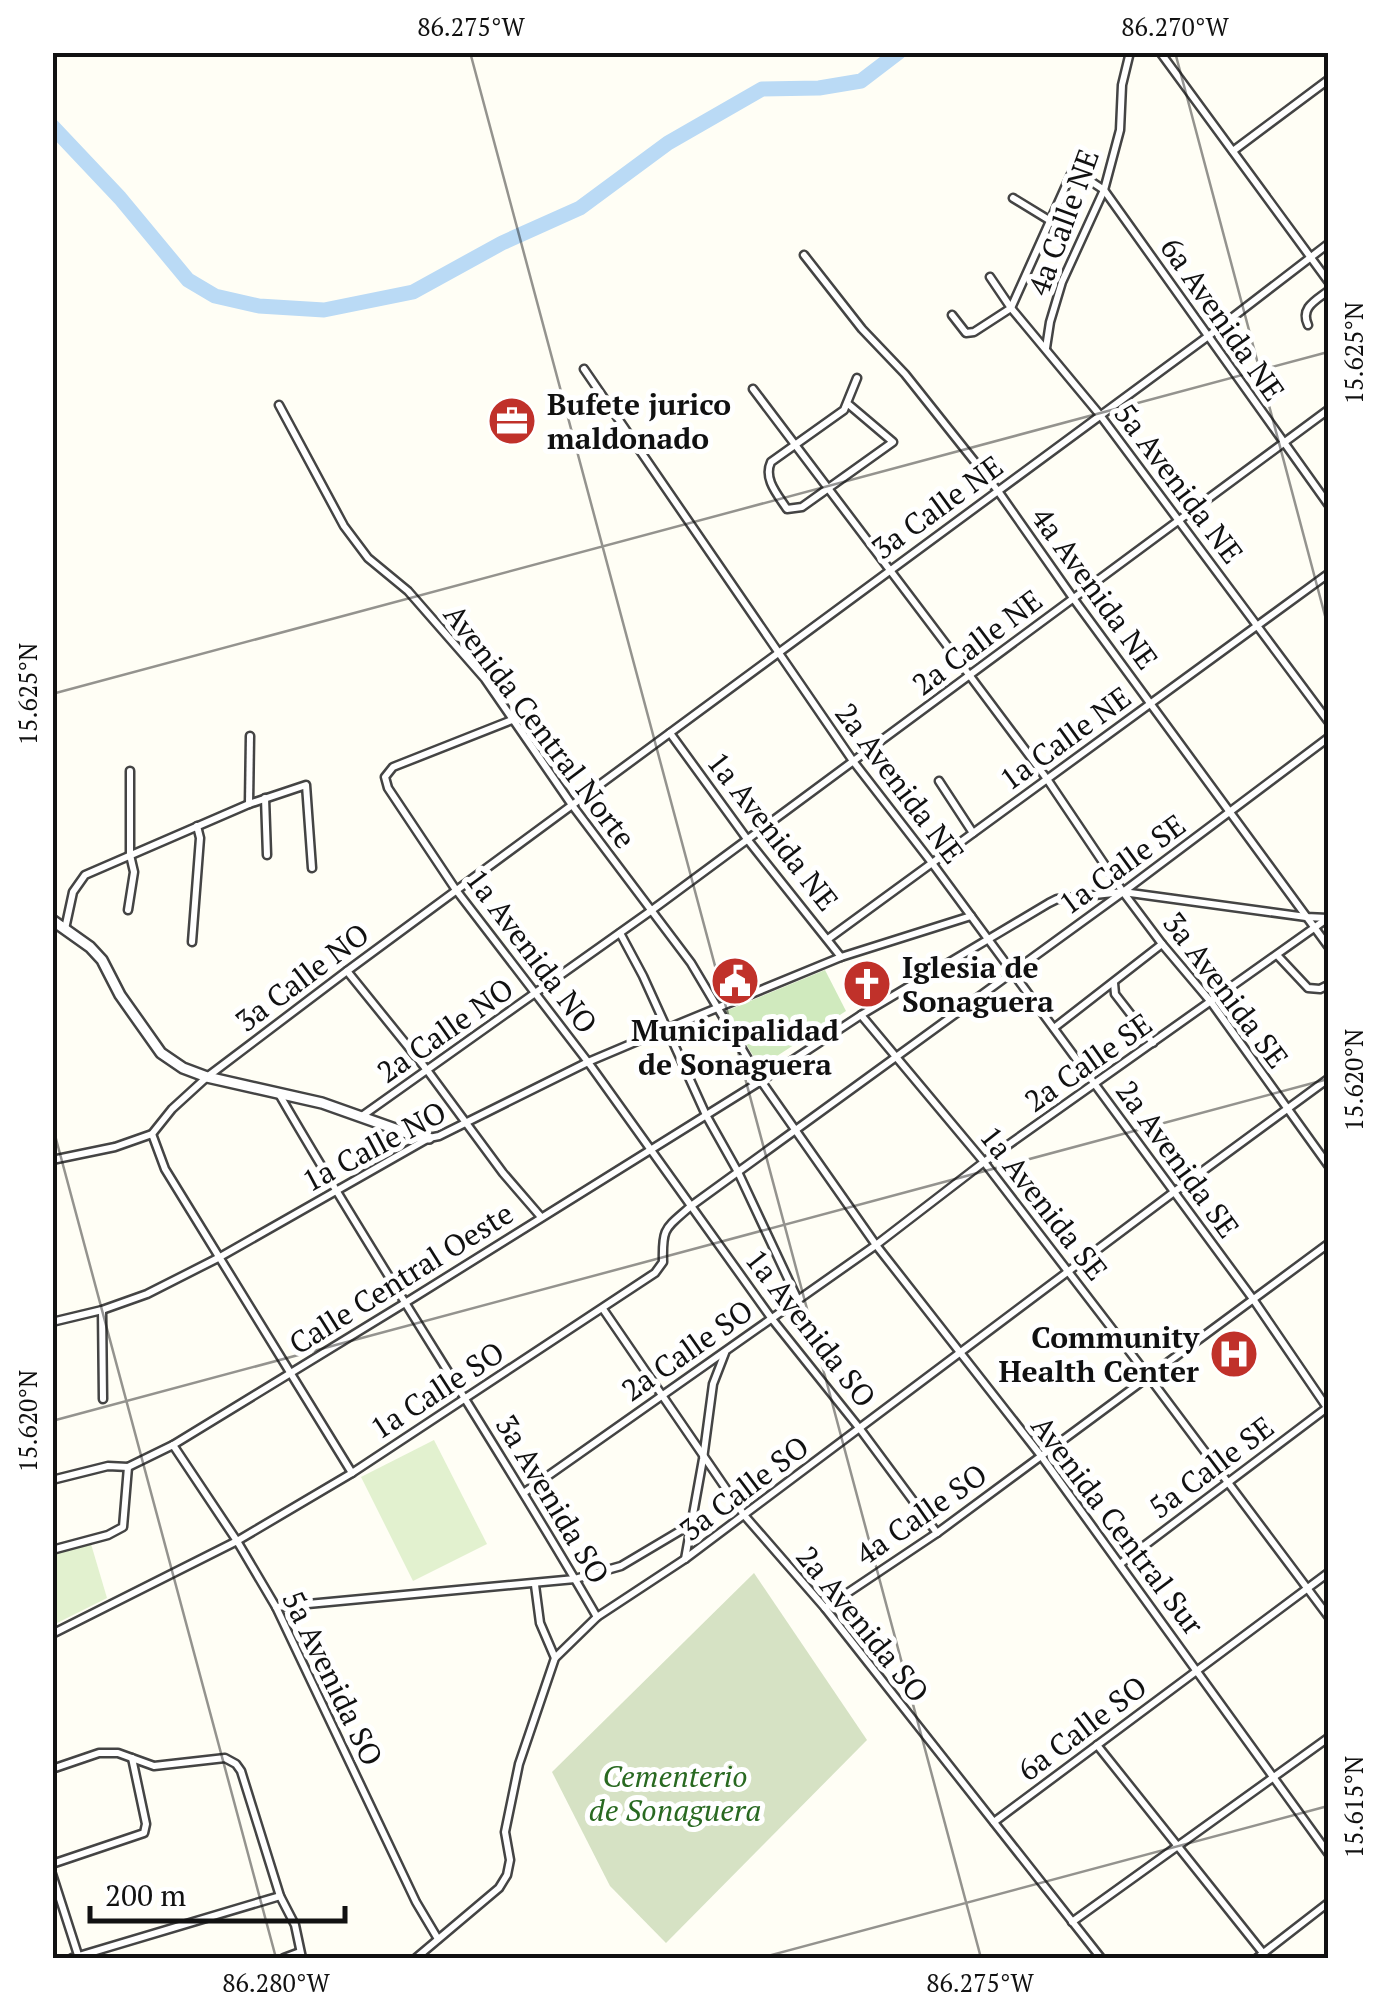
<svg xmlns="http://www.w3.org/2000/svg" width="1381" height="2011" viewBox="0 0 1381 2011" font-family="'PT Serif',serif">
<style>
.green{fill:#d0eabe}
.cemetery{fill:#d6e2c4}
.pitch{fill:#e2f1cf}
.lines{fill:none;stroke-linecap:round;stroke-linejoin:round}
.river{stroke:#badaf5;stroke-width:15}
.minor-casing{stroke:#444;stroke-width:11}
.tertiary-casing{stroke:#444;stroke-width:14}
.minor{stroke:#fff;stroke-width:6}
.tertiary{stroke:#fff;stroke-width:9}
.ticks{fill:none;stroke:#111;stroke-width:2.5;stroke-opacity:0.45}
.labels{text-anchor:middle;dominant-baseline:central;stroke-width:10;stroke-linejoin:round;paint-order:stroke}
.street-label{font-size:30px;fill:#111;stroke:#fff}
.poi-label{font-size:30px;font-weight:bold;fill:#111;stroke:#fff;text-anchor:start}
.park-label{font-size:30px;font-style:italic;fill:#296921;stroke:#fff}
.neatline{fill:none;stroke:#111;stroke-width:4}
.ticks-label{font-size:25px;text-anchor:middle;fill:#111}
</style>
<rect width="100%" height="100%" fill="#fffef5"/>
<path class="green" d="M825,970L846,1011L760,1067L726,1011Z"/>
<path class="cemetery" d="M754,1573L867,1740L666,1943L610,1886L552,1772Z"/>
<g class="pitch">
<path d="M434,1440L487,1544L413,1581L361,1477Z"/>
<path d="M91,1544L107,1598L53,1625V1555Z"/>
</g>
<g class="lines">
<path class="river" d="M52,126L120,198L188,280L215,296L259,306L324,310L413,292L502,243L580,208L668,143L762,89L819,88L861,81L899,52"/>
<g class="minor-casing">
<g id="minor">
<path d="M1160,52L1328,281"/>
<path d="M1233,151L1328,80"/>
<path d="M1013,198L1049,220"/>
<path d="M804,255L862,329L905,374L998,491L1073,598L1328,946"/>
<path d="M990,277L1011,308L1100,415L1328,721"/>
<path d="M952,315L966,333L974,332L1011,308L1072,172H1077L1104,190L1328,504"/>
<path d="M1308,325C1300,308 1315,301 1328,291"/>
<path d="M1046,348L1050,322L1062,282L1104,190L1120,130L1122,85L1130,52"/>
<path d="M584,369L853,761L932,863L1253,1299L1328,1409"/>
<path d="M753,389L970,676L1047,779L1123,892L1162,944L1211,1002L1328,1165"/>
<path d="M847,403L893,442L802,507L787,509C778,495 763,479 771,462L844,410L857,378"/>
<path d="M279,405L344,526L368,558L408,591L485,679L572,805L691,963L761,1081L876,1245L1042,1457L1328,1853"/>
<path d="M512,720L393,767L385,777L388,788L456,890L588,1062L772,1319L860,1429L937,1533"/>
<path d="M670,733L747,839L841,957"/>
<path d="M939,781L973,833"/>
<path d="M265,798L267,855"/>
<path d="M249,804L250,736"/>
<path d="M128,910L134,872L130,855V771"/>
<path d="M65,929L73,892L85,875L249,804L306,785L312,868"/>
<path d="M620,933L643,976L706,1115L738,1172L798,1300"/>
<path d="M828,939L1328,574"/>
<path d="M192,942L200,838L197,826"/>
<path d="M1277,955L1308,988L1320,989L1328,985"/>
<path d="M347,971L427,1070L503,1173L541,1217"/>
<path d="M1114,983L1115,994L1153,1043"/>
<path d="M861,1015L984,1162L1149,1377L1328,1616"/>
<path d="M1054,1028L1162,944"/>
<path d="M279,1094C381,1271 495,1440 597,1617"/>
<path d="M362,1116L652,910L1328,410"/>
<path d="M152,1134L165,1169L352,1473"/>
<path d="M52,1160L115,1147L152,1134L172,1109L207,1077L347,971L1207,337L1328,244"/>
<path d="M603,1309L744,1515L825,1608L1101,1958"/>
<path d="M102,1310L103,1399"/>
<path d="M52,1322L102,1310L147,1294L220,1257L429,1138L439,1136L588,1062L666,1029L841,957L971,916"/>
<path d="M173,1445L237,1541L276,1607L416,1902L438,1939"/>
<path d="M52,1480L108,1466L128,1467L173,1445L405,1303L761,1081L861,1015L1049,903L1057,899L1123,892L1306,917L1328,918"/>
<path d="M525,1492L876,1245L984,1162L1328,918"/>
<path d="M52,1550L108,1535L123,1527L128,1467"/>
<path d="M685,1559L703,1459L713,1384L725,1353"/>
<path d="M1120,1564L1328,1407"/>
<path d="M535,1585L540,1623L555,1658"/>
<path d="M276,1607L575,1579L621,1566L690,1525"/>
<path d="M825,1608L937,1533L1328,1244"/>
<path d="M52,1634L237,1541L352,1473L655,1273L663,1262C662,1227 665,1229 691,1206L1123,892L1328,738"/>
<path d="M1097,1745L1267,1958"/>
<path d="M52,1769L99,1753H118L154,1766L225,1758L236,1764L241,1771L280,1896L295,1925L302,1958"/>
<path d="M994,1822L1328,1573"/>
<path d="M52,1864L144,1833L146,1824L132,1758"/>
<path d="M52,1874L79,1958"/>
<path d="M1072,1922L1328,1738"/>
<path d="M72,1958L280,1896"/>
<path d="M284,1958L300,1952"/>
<path d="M416,1958L499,1888L507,1875L510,1860L505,1832L519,1764L555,1658L597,1617L685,1559L1174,1192L1328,1079"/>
<path d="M1257,1958L1328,1903"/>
</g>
</g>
<g class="tertiary-casing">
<path id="tertiary" d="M52,920L90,947L102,960L120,995L161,1053L183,1068L207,1077L322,1103L418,1137L429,1138"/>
</g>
<use href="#minor" class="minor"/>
<use href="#tertiary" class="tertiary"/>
</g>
<path class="ticks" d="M470,52L981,1958M1175,52L1328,627M52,694L1328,352M52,1124L276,1958M52,1421L1328,1079M760,1958L1328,1806"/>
<defs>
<g id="office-disc" transform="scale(2.5)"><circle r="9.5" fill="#c0312a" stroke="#fff"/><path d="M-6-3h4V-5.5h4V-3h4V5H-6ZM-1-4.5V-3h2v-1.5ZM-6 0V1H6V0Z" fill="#fff"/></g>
<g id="civic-disc" transform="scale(2.5)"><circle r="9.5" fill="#c0312a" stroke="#fff"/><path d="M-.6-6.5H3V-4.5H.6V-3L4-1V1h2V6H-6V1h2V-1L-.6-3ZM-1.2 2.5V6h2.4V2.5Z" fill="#fff"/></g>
<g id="church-disc" transform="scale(2.5)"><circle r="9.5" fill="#c0312a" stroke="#fff"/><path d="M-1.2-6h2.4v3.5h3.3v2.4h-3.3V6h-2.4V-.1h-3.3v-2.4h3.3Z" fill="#fff"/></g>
<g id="hospital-disc" transform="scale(2.5)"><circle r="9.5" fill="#c0312a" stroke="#fff"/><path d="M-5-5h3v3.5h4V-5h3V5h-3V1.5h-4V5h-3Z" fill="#fff"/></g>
</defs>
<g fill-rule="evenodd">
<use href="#office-disc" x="512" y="421"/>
<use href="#civic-disc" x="735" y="981"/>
<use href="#church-disc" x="867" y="984"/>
<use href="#hospital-disc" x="1234" y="1354"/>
</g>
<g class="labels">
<g class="street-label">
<text transform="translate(1063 222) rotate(-70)">4a Calle NE</text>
<text transform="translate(1223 319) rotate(55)">6a Avenida NE</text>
<text transform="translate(1179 483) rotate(53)">5a Avenida NE</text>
<text transform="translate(937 507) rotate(-36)">3a Calle NE</text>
<text transform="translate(1095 588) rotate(54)">4a Avenida NE</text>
<text transform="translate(977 642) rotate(-37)">2a Calle NE</text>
<text transform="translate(540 726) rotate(53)">Avenida Central Norte</text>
<text transform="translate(1065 738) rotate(-36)">1a Calle NE</text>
<text transform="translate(900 783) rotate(53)">2a Avenida NE</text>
<text transform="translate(773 831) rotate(52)">1a Avenida NE</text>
<text transform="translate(1122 864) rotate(-36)">1a Calle SE</text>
<text transform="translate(532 951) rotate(53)">1a Avenida NO</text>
<text transform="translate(302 977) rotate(-37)">3a Calle NO</text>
<text transform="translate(1226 990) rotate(53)">3a Avenida SE</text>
<text transform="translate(445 1030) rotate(-35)">2a Calle NO</text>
<text transform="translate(1088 1062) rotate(-35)">2a Calle SE</text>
<text transform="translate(374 1146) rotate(-28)">1a Calle NO</text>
<text transform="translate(1178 1159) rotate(54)">2a Avenida SE</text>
<text transform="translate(1044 1203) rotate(52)">1a Avenida SE</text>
<text transform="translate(401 1278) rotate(-32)">Calle Central Oeste</text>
<text transform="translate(811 1328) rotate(52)">1a Avenida SO</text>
<text transform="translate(687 1350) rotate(-35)">2a Calle SO</text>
<text transform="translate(437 1390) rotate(-33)">1a Calle SO</text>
<text transform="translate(1211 1467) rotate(-37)">5a Calle SE</text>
<text transform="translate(744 1488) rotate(-37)">3a Calle SO</text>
<text transform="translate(553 1499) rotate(59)">3a Avenida SO</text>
<text transform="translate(921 1514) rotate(-35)">4a Calle SO</text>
<text transform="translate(1118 1525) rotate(53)">Avenida Central Sur</text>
<text transform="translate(863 1624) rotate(51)">2a Avenida SO</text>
<text transform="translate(333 1678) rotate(64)">5a Avenida SO</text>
<text transform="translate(1082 1728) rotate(-37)">6a Calle SO</text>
</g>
<g class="poi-label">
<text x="547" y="404">Bufete jurico<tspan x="547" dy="34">maldonado</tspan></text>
<text x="902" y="967">Iglesia de<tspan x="902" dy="34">Sonaguera</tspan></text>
<text x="735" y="1030" text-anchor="middle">Municipalidad<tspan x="735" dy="34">de Sonaguera</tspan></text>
<text x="1199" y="1337" text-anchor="end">Community<tspan x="1199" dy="34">Health Center</tspan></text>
</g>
<g class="park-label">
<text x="675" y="1776">Cementerio<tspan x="675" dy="34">de Sonaguera</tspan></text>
</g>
</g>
<rect width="1381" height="2011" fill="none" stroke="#ffffff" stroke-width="110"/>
<path d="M90 1906v15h255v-15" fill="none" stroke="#111111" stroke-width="5"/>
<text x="105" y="1906" font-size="30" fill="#111111" stroke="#ffffff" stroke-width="8" paint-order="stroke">200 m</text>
<rect x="55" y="55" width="1271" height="1901" class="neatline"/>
<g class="ticks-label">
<text x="471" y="36">86.275°W</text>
<text x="1175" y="36">86.270°W</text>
<text transform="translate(1354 353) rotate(-90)" y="9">15.625°N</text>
<text transform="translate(28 694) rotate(-90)" y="9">15.625°N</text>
<text transform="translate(1354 1080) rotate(-90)" y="9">15.620°N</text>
<text transform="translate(28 1421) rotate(-90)" y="9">15.620°N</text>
<text transform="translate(1354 1807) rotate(-90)" y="9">15.615°N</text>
<text x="276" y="1992">86.280°W</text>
<text x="980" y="1992">86.275°W</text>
</g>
</svg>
